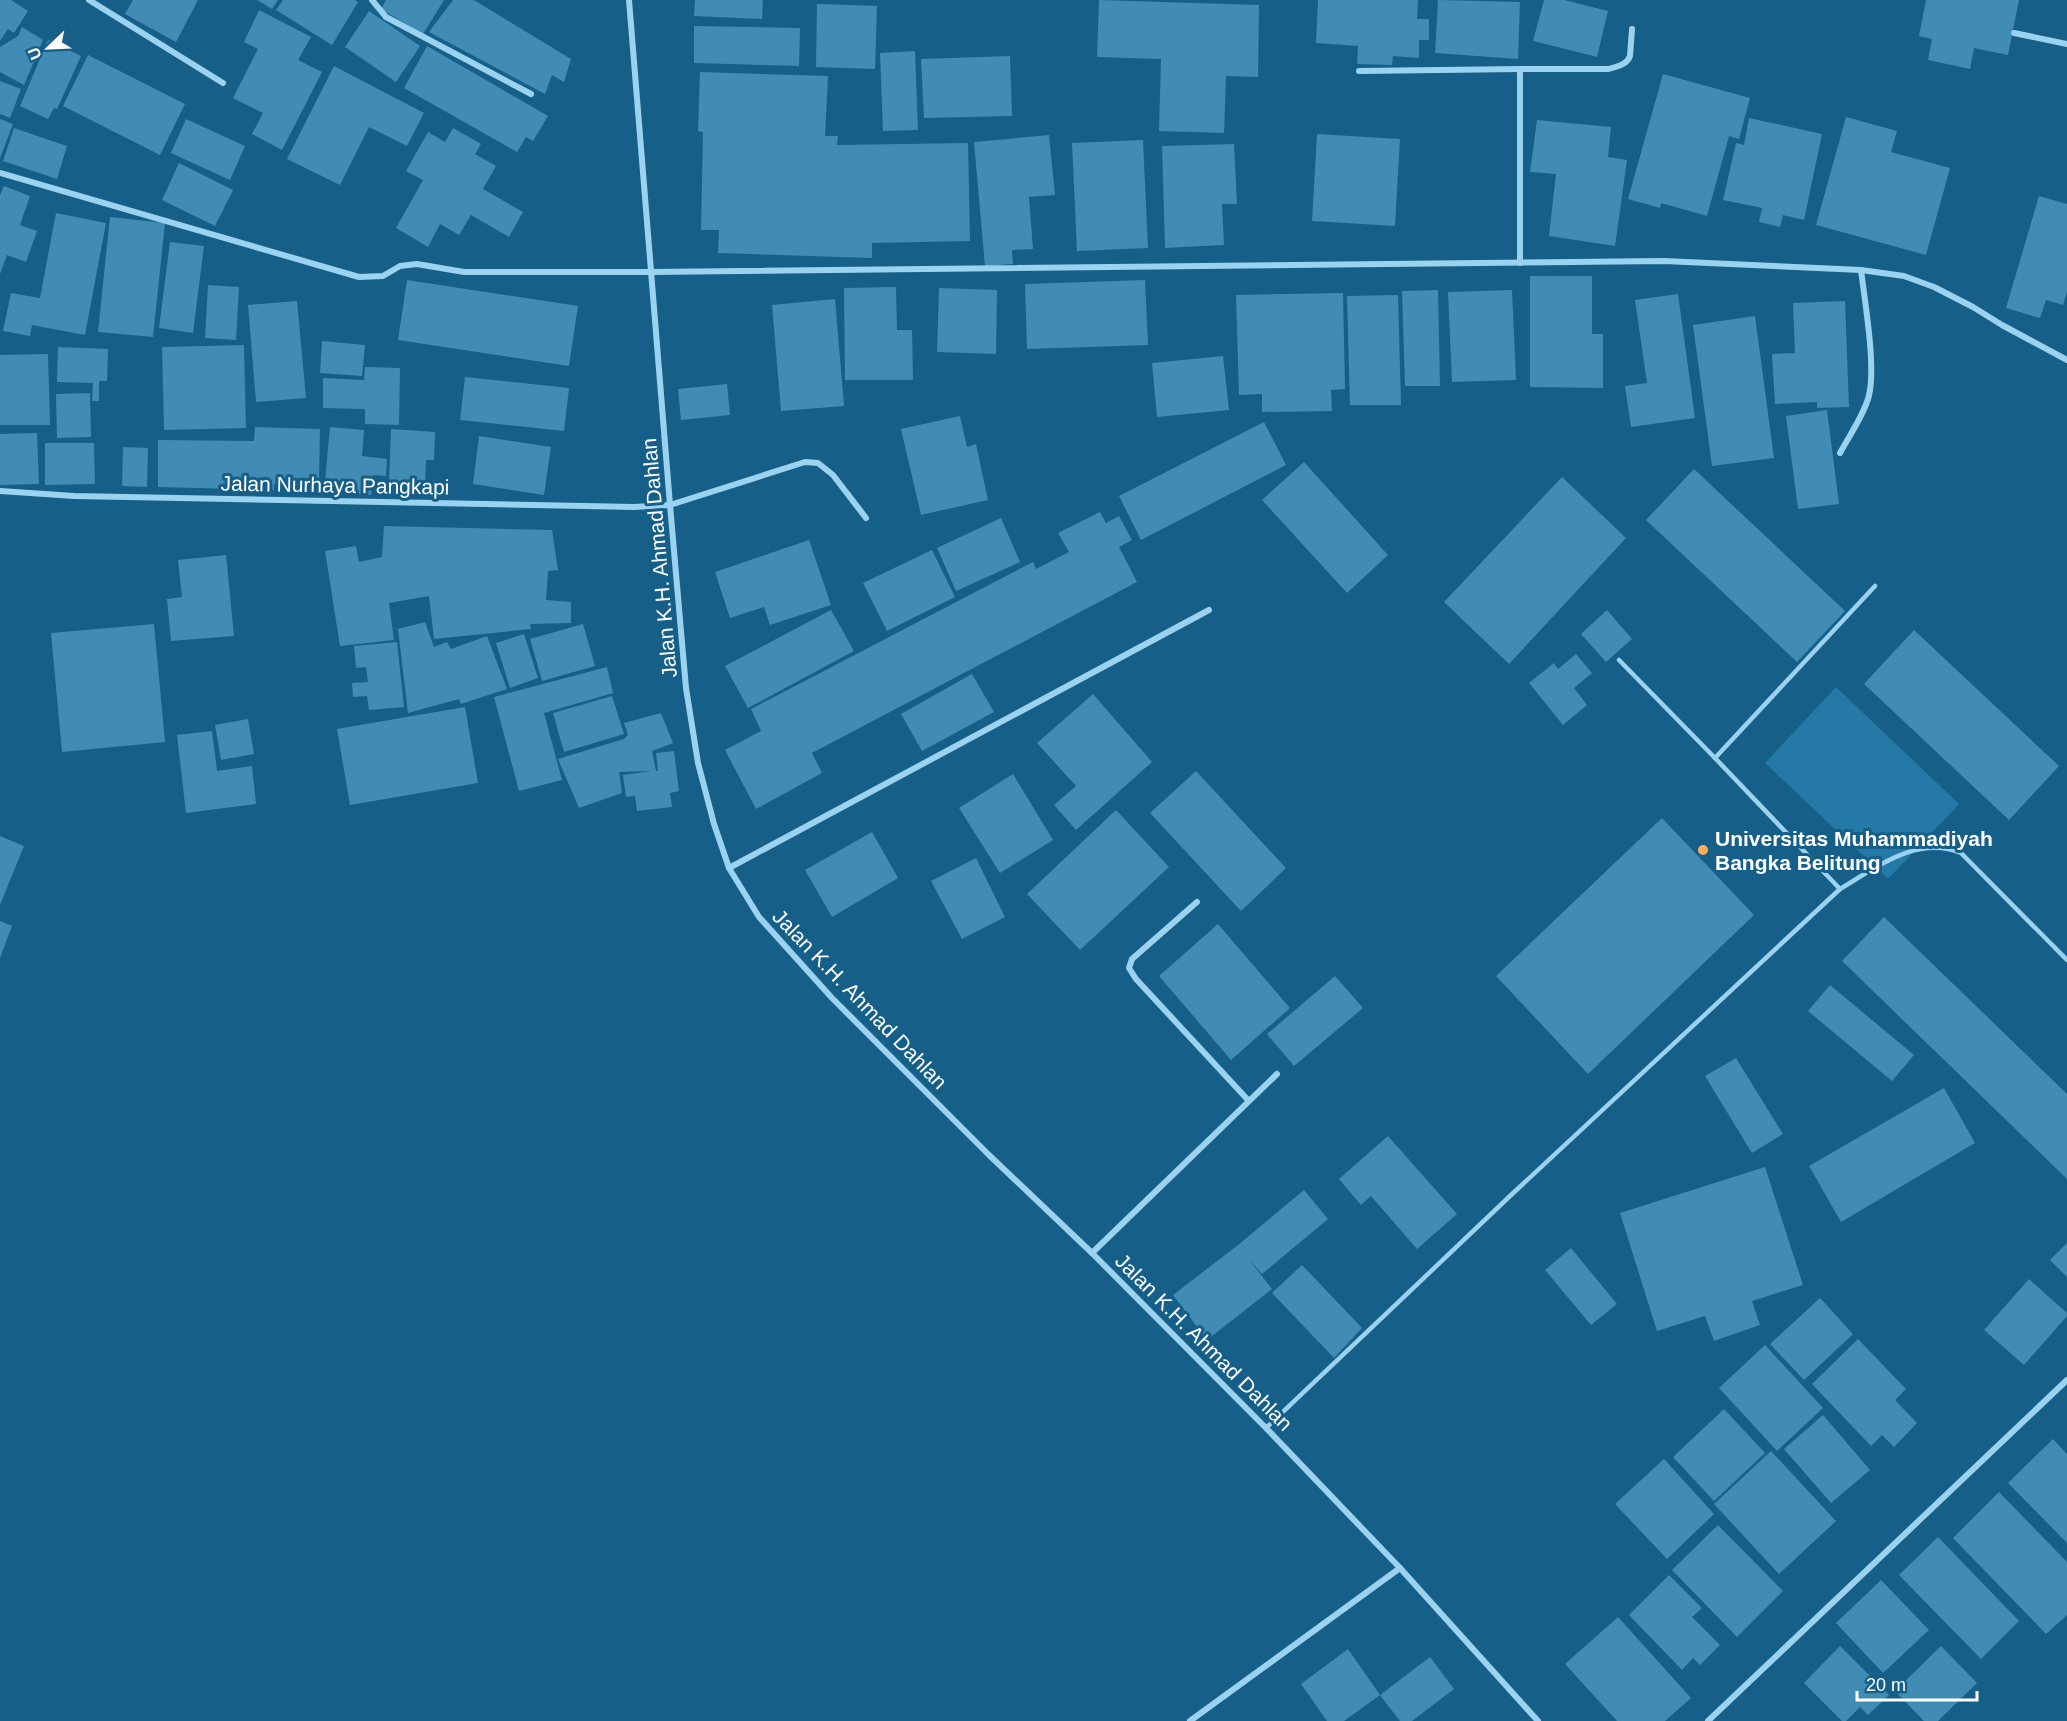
<svg xmlns="http://www.w3.org/2000/svg" width="2067" height="1721" viewBox="0 0 2067 1721" font-family="Helvetica,sans-serif">
<style>
.green{fill:#2479a6}
.building{fill:#418cb4}
.lines{fill:none;stroke-linecap:round;stroke-linejoin:round}
.service{stroke:#9bd2ef;stroke-width:4.5}
.minor{stroke:#9bd2ef;stroke-width:6}
.poi-dot{fill:#ffad59;stroke:#155f89;stroke-width:2}
.labels{text-anchor:middle;dominant-baseline:central;stroke-width:6;stroke-linejoin:round;paint-order:stroke}
.street-label{font-size:21px;fill:#fff;stroke:#155f89}
.poi-label{font-size:21px;font-weight:bold;fill:#fff;stroke:#155f89;text-anchor:start}
</style>
<rect width="100%" height="100%" fill="#155f89"/>
<path class="green" d="M1836,687L1959,804L1888,879L1765,763Z"/>
<g class="building">
<path d="M0,0H11L28,11L14,33L8,29L0,41Z"/>
<path d="M133,0H198L176,42L125,14Z"/>
<path d="M257,0H278L272,9Z"/>
<path d="M283,0H355L358,2L332,45L276,10Z"/>
<path d="M386,0H444L423,34L381,9Z"/>
<path d="M453,0H474L571,59L564,82L552,75L545,94L429,32Z"/>
<path d="M695,0H763L762,19L694,16Z"/>
<path d="M1099,0L1259,5L1258,77L1226,76L1224,133L1159,131L1161,59L1097,57Z"/>
<path d="M1318,0H1418L1417,19H1429V40H1419V58L1393,56L1392,65L1357,64L1358,46L1316,43Z"/>
<path d="M1438,0L1520,2L1518,59L1435,53Z"/>
<path d="M1544,0H1564L1608,11L1597,57L1533,41Z"/>
<path d="M1926,0H2019L2008,55L1974,48L1970,69L1928,60L1932,39L1919,36Z"/>
<path d="M817,4L877,6L875,69L816,67Z"/>
<path d="M259,10L311,37L298,60L322,72L282,150L252,134L263,113L233,98L258,49L244,42Z"/>
<path d="M369,11L420,46L396,82L345,47Z"/>
<path d="M694,26L800,28L799,66L694,63Z"/>
<path d="M22,27L43,40L24,85L0,72V47L18,36Z"/>
<path d="M48,40L81,56L57,109L54,108L48,119L20,106Z"/>
<path d="M427,46L548,116L533,141L526,137L517,152L404,88Z"/>
<path d="M915,51L918,130L883,131L880,53Z"/>
<path d="M88,55L185,104L160,155L63,106Z"/>
<path d="M1010,56L1012,116L924,118L921,59Z"/>
<path d="M334,66L424,113L407,146L369,127L340,185L287,159Z"/>
<path d="M700,72L828,76L825,136H838L837,145L968,143L970,241L872,243V258L718,253L719,230H701L703,132L698,131Z"/>
<path d="M1663,74L1750,98L1739,139L1729,136L1707,216L1661,203L1660,208L1628,199Z"/>
<path d="M0,81L21,89L10,118L0,114Z"/>
<path d="M1846,117L1897,131L1891,152L1950,168L1926,255L1816,225Z"/>
<path d="M1749,118L1822,134L1804,220L1783,215L1780,227L1759,222L1762,208L1723,200L1736,143L1744,145Z"/>
<path d="M0,119L13,124L0,158Z"/>
<path d="M186,119L245,146L230,180L171,153Z"/>
<path d="M1537,120L1611,127L1608,157L1627,160L1615,246L1549,236L1556,174L1530,172Z"/>
<path d="M14,128L67,146L57,179L3,161Z"/>
<path d="M453,128L481,144L475,154L496,166L483,189L523,212L509,237L471,215L459,235L440,224L428,247L396,228L423,180L406,171L428,132L445,142Z"/>
<path d="M1317,134L1400,139L1395,226L1312,221Z"/>
<path d="M1049,135L1055,195L1029,197L1033,249L1012,250L1013,264L985,266L974,142Z"/>
<path d="M1143,140L1148,248L1077,251L1072,143Z"/>
<path d="M1234,144L1237,204H1222L1224,245L1165,248L1162,146Z"/>
<path d="M179,163L233,190L215,226L162,200Z"/>
<path d="M4,186L30,196L20,225L37,231L26,262L7,255L0,274V195Z"/>
<path d="M2039,196L2067,204V292L2063,305L2046,300L2040,318L2006,308Z"/>
<path d="M56,213L106,223L85,335L32,325L30,336L3,331L11,293L40,298Z"/>
<path d="M110,217L165,223L153,337L98,332Z"/>
<path d="M170,242L204,246L193,333L159,328Z"/>
<path d="M1530,276H1592V334H1603V388L1530,387Z"/>
<path d="M407,280L578,306L569,366L398,340Z"/>
<path d="M1145,280L1148,345L1027,349L1025,284Z"/>
<path d="M208,285L239,287L236,340L205,338Z"/>
<path d="M896,287L897,330H912L913,380H845L844,288Z"/>
<path d="M939,288L997,290L996,354L937,352Z"/>
<path d="M1438,290L1440,386H1405L1402,291Z"/>
<path d="M1512,290L1516,380L1452,382L1448,292Z"/>
<path d="M1343,293L1345,389L1331,390L1332,411L1262,412V394L1239,395L1236,295Z"/>
<path d="M1678,294L1695,418L1631,427L1625,386L1647,383L1635,300Z"/>
<path d="M1398,295L1401,405H1350L1347,296Z"/>
<path d="M835,299L844,406L781,411L772,305Z"/>
<path d="M297,301L306,398L256,402L248,305Z"/>
<path d="M1845,301L1849,407L1817,408V402L1775,404L1772,354L1795,353L1793,303Z"/>
<path d="M1755,316L1774,458L1712,466L1693,325Z"/>
<path d="M322,341L365,345L362,376L320,373Z"/>
<path d="M244,345L246,428L164,430L162,347Z"/>
<path d="M58,347L108,349L107,381H99V401H92L93,383L57,382Z"/>
<path d="M48,354L50,425H0V355Z"/>
<path d="M1223,356L1229,410L1157,417L1152,363Z"/>
<path d="M365,367L400,368L399,425L365,424V409L323,408V378L364,380Z"/>
<path d="M465,377L569,388L564,431L460,420Z"/>
<path d="M727,384L730,415L681,420L678,389Z"/>
<path d="M90,393L91,437L57,438L56,394Z"/>
<path d="M1827,410L1839,504L1798,509L1786,416Z"/>
<path d="M960,416L967,447L976,444L988,500L921,515L901,429Z"/>
<path d="M1264,422L1286,465L1141,540L1119,496Z"/>
<path d="M255,427L320,429L319,479H305V485L274,484V490L158,487V440L254,441Z"/>
<path d="M330,427L364,430L362,456L387,459L386,476L373,475L371,495L345,493L346,483L325,481Z"/>
<path d="M391,429L435,432L434,460H426L425,485L389,482Z"/>
<path d="M37,433L39,484L0,485V434Z"/>
<path d="M479,436L551,447L544,495L473,484Z"/>
<path d="M45,443H94L95,484L45,485Z"/>
<path d="M123,447L148,448L147,487L122,486Z"/>
<path d="M1304,462L1388,555L1347,593L1262,500Z"/>
<path d="M1694,469L1845,611L1797,662L1646,520Z"/>
<path d="M1562,477L1626,538L1509,664L1444,602Z"/>
<path d="M1100,512L1106,523L1119,516L1132,540L1119,547L1137,582L812,753L822,773L756,809L725,750L761,731L751,709L1033,562L1036,569L1069,552L1058,533Z"/>
<path d="M1001,518L1020,562L956,591L937,548Z"/>
<path d="M384,526L552,530L558,570L548,571L546,600L571,602V623L530,624L531,629L434,639L429,596L389,603L394,640L340,646L325,551L356,546L359,562L382,557Z"/>
<path d="M809,540L831,605L770,625L764,607L730,618L715,572Z"/>
<path d="M932,550L955,597L887,631L863,583Z"/>
<path d="M226,555L234,636L171,641L167,599L182,597L178,560Z"/>
<path d="M831,610L854,651L748,708L725,666Z"/>
<path d="M1607,610L1632,639L1606,662L1581,634Z"/>
<path d="M425,622L434,647L447,642L451,649L487,636L507,689L461,704L459,699L408,713L398,629Z"/>
<path d="M154,624L165,742L62,752L51,633Z"/>
<path d="M583,624L595,666L542,681L530,639Z"/>
<path d="M1914,630L2059,766L2009,820L1864,684Z"/>
<path d="M524,634L538,678L510,688L496,643Z"/>
<path d="M397,642L404,707L369,710L367,696L353,697L352,683L368,682L366,667L356,668L354,646Z"/>
<path d="M1576,654L1592,673L1574,688L1587,705L1563,725L1529,683L1554,663L1558,669Z"/>
<path d="M607,667L613,693L544,713L562,780L519,791L494,697Z"/>
<path d="M972,674L994,712L922,751L901,714Z"/>
<path d="M1093,694L1152,762L1076,830L1054,805L1076,786L1037,743Z"/>
<path d="M612,696L624,734L564,752L553,713Z"/>
<path d="M465,707L478,783L350,805L337,729Z"/>
<path d="M661,713L673,743L652,751L656,771H658L656,753L674,751L679,791L670,793L672,807L637,811L635,796L626,797L623,775L652,771L619,772L622,793L579,808L558,759L624,739L628,735L624,723Z"/>
<path d="M248,719L254,754L221,760L215,725Z"/>
<path d="M212,731L217,771L252,766L256,804L186,813L177,735Z"/>
<path d="M1196,771L1286,868L1241,911L1150,813Z"/>
<path d="M1013,774L1053,840L1000,873L959,808Z"/>
<path d="M1116,810L1169,867L1080,950L1027,894Z"/>
<path d="M1662,818L1754,915L1588,1074L1496,976Z"/>
<path d="M872,832L898,878L832,917L805,870Z"/>
<path d="M0,836L24,846L0,905Z"/>
<path d="M976,858L1005,917L962,939L931,881Z"/>
<path d="M1884,917L2067,1094V1179L1842,961Z"/>
<path d="M0,921L12,926L0,958Z"/>
<path d="M1218,924L1290,1008L1231,1060L1159,976Z"/>
<path d="M1335,976L1363,1008L1294,1066L1267,1034Z"/>
<path d="M1830,985L1914,1055L1892,1081L1808,1011Z"/>
<path d="M1736,1058L1783,1134L1752,1153L1705,1076Z"/>
<path d="M1944,1088L1975,1143L1841,1222L1809,1166Z"/>
<path d="M1388,1136L1457,1214L1417,1249L1371,1196L1361,1205L1339,1179Z"/>
<path d="M1765,1167L1803,1285L1752,1301L1760,1325L1714,1341L1705,1316L1657,1331L1620,1213Z"/>
<path d="M1304,1190L1328,1219L1262,1274L1248,1258L1272,1289L1207,1340L1173,1295L1238,1245Z"/>
<path d="M2067,1243V1277L2050,1260Z"/>
<path d="M1571,1248L1617,1304L1591,1325L1545,1270Z"/>
<path d="M1302,1265L1362,1328L1334,1358L1272,1293Z"/>
<path d="M2029,1279L2067,1313V1316L2024,1365L1984,1330Z"/>
<path d="M1820,1298L1853,1334L1804,1380L1770,1344Z"/>
<path d="M1858,1339L1906,1389L1895,1400L1917,1423L1894,1447L1882,1435L1871,1446L1812,1384Z"/>
<path d="M1765,1345L1823,1408L1777,1451L1719,1388Z"/>
<path d="M1724,1409L1765,1453L1714,1501L1673,1457Z"/>
<path d="M1823,1415L1870,1470L1831,1503L1784,1449Z"/>
<path d="M2053,1439L2067,1454V1543L2008,1483Z"/>
<path d="M1771,1451L1836,1521L1779,1574L1714,1504Z"/>
<path d="M1664,1459L1714,1514L1667,1559L1615,1504Z"/>
<path d="M1999,1492L2067,1562V1615L2046,1634L1953,1538Z"/>
<path d="M1718,1525L1783,1591L1737,1637L1672,1570Z"/>
<path d="M1938,1537L2019,1621L1981,1659L1899,1575Z"/>
<path d="M1669,1575L1702,1608L1692,1617L1720,1645L1700,1665L1693,1658L1682,1670L1629,1615Z"/>
<path d="M1881,1580L1929,1630L1883,1673L1836,1623Z"/>
<path d="M1618,1617L1691,1698L1665,1721H1617L1565,1664Z"/>
<path d="M1840,1646L1889,1695L1868,1715L1860,1707L1846,1721H1842L1804,1683Z"/>
<path d="M1941,1646L1977,1683L1938,1721H1924L1895,1691Z"/>
<path d="M1348,1649L1380,1695L1344,1721H1327L1301,1684Z"/>
<path d="M1430,1657L1454,1689L1412,1721H1400L1380,1695Z"/>
</g>
<g class="lines">
<g class="service">
<path d="M1619,660L1715,758L1840,889"/>
<path d="M1715,758L1875,586"/>
<path d="M1266,1428L1510,1196L1840,889C1877,867 1917,835 1961,853L2067,960"/>
</g>
<g class="minor">
<path d="M89,0L223,83"/>
<path d="M372,0L386,17L531,94"/>
<path d="M629,0L670,505L686,688L698,763L714,824L729,868L759,917L832,998L989,1155L1092,1253L1266,1428L1400,1568L1538,1721"/>
<path d="M2014,33L2067,44"/>
<path d="M1359,71L1520,69"/>
<path d="M0,173L359,277L383,276L400,266L417,264L464,272H651L1664,261L1861,270L1904,276L1934,287L1973,307L2002,325L2067,360"/>
<path d="M1520,263V69H1608C1616,67 1627,65 1630,56L1632,29"/>
<path d="M1840,453C1849,436 1862,418 1868,399C1877,371 1865,303 1861,270"/>
<path d="M0,491L74,496L634,507L670,505L805,462L818,463L833,475L866,518"/>
<path d="M729,868L1209,610"/>
<path d="M1197,902L1132,959L1129,968L1136,979L1248,1100"/>
<path d="M1092,1253L1277,1074"/>
<path d="M1190,1721L1400,1568"/>
<path d="M1708,1721L2067,1380"/>
</g>
</g>
<circle class="poi-dot" cx="1703" cy="850" r="6"/>
<g class="labels">
<g class="street-label">
<text transform="translate(335 485) rotate(1)">Jalan Nurhaya Pangkapi</text>
<text transform="translate(659 558) rotate(-95)">Jalan K.H. Ahmad Dahlan</text>
<text transform="translate(860 999) rotate(46)">Jalan K.H. Ahmad Dahlan</text>
<text transform="translate(1204 1342) rotate(45)">Jalan K.H. Ahmad Dahlan</text>
</g>
<g class="poi-label">
<text x="1715" y="838">Universitas Muhammadiyah<tspan x="1715" dy="24">Bangka Belitung</tspan></text>
</g>
</g>
<g transform="translate(48 48) rotate(247)" stroke="#155f89" stroke-width="4.5" paint-order="stroke">
<path d="M0-4.5L10 22L0 15L-10 22Z" fill="#ffffff"/>
<text y="-9" font-size="16" font-weight="bold" text-anchor="middle" fill="#ffffff">U</text>
</g>
<path d="M1857 1691v9h120v-9" fill="none" stroke="#ffffff" stroke-width="3"/>
<text x="1866" y="1691" font-size="18" fill="#ffffff" stroke="#155f89" stroke-width="4.5" paint-order="stroke">20 m</text>
</svg>
